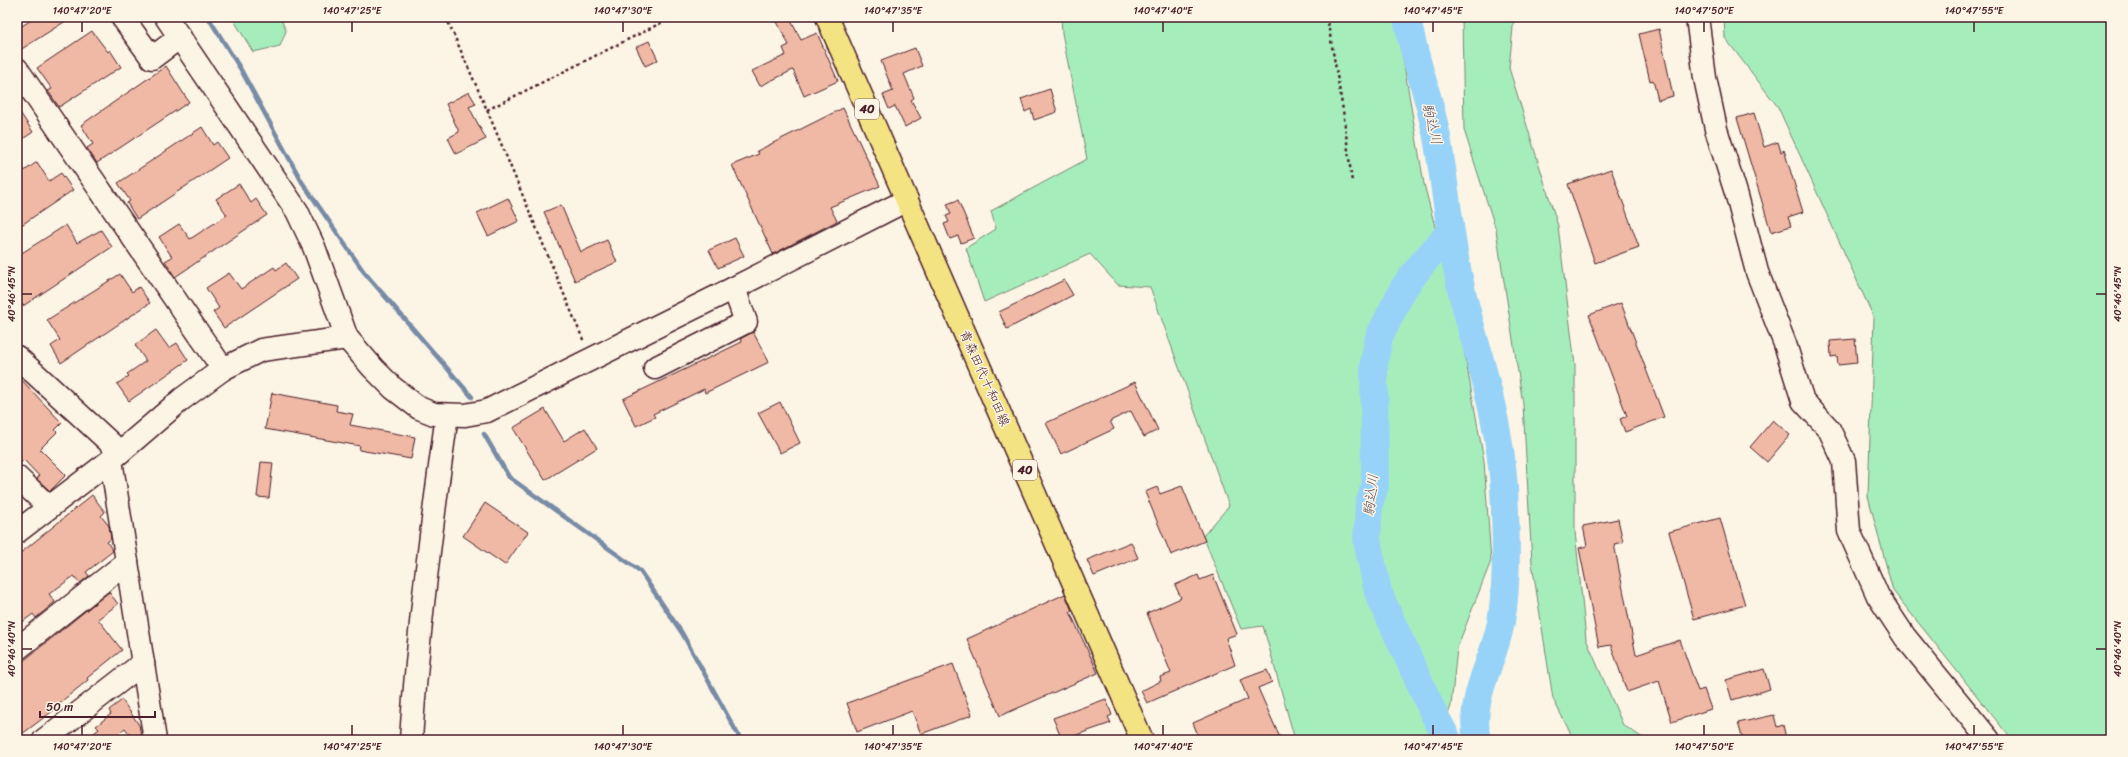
<svg xmlns="http://www.w3.org/2000/svg" width="2128" height="757" viewBox="0 0 2128 757" font-family="Sriracha,'Klee One',sans-serif">
<style>
.green{fill:#a5eebc;stroke:#788674}
.lines{fill:none;stroke-linecap:round;stroke-linejoin:round}
.stream{stroke:#788ba6;stroke-width:4.5}
.river{stroke:#97d3f8;stroke-width:28}
.building{fill:#f0b9a5;stroke:#4a1f2b}
.minor-casing{stroke:#4a1f2b;stroke-width:25}
.major-casing{stroke:#4a1f2b;stroke-width:25}
.path{stroke:#4a1f2b;stroke-width:2.5;stroke-dasharray:3 3;stroke-linecap:butt}
.minor{stroke:#fcf5e5;stroke-width:22}
.major{stroke:#f4e382;stroke-width:22}
.ticks{fill:none;stroke:#4a1f2b;stroke-width:1.5}
.labels{text-anchor:middle;dominant-baseline:central;stroke-width:3;stroke-linejoin:round;paint-order:stroke}
.shield{fill:#fcf5e5;stroke:#7f5f63;stroke-width:1}
.shield-label{font-size:12px;font-weight:bold;fill:#4a1f2b}
.street-label{font-size:13px;fill:#4a1f2b;stroke:#fcf5e5}
.water-label{font-size:14px;font-style:italic;fill:#5d4c5e;stroke:#fcf5e5}
.neatline{fill:none;stroke:#4a1f2b;stroke-width:1.5}
.ticks-label{font-size:10px;text-anchor:middle;fill:#4a1f2b}
</style>
<rect width="100%" height="100%" fill="#fcf5e5"/>
<filter id="ink" filterUnits="userSpaceOnUse"><feTurbulence type="fractalNoise" baseFrequency=".025" numOctaves="2"/><feDisplacementMap in="SourceGraphic" scale="8" xChannelSelector="R" yChannelSelector="G"/><feConvolveMatrix kernelMatrix="1 2 1 2 8 2 1 2 1" color-interpolation-filters="sRGB"/></filter>
<g filter="url(#ink)">
<g class="green">
<path d="M232,17H280L286,31L280,46L253,52Z"/>
<path d="M1061,17H1396L1424,184L1457,312L1484,461L1491,561L1457,648L1451,706L1438,740H1295L1263,626L1241,629L1203,536L1229,506L1150,287L1118,285L1090,254L984,302L966,248L996,229L991,211L1087,159L1062,33Z"/>
<path d="M1462,17H1514L1509,68L1558,226L1575,365V531L1586,639L1623,725L1646,740H1574L1553,699L1532,563L1523,404L1496,230L1464,130Z"/>
<path d="M1724,17H2111V740H2012L1893,591L1868,496L1874,318L1778,107L1725,38Z"/>
</g>
<g class="lines">
<g class="stream">
<path d="M208,17L240,68L302,182L364,272L472,397"/>
<path d="M484,434L509,477L640,571L682,633L741,740"/>
</g>
<g class="river">
<path d="M1407,17C1414,60 1431,101 1438,143C1447,196 1451,251 1465,304C1481,366 1500,423 1504,488C1506,530 1508,581 1501,622C1494,662 1468,697 1477,740"/>
<path d="M1448,740L1433,712L1378,592L1367,540L1369,504L1375,486L1374,363L1379,337L1403,289L1421,265L1450,232"/>
</g>
</g>
<g class="building">
<path d="M36,17H72L17,52V29Z"/>
<path d="M786,17H789L801,40L817,33L838,81L804,96L793,70L760,86L752,71L786,55L783,48L789,45L777,22Z"/>
<path d="M1659,29L1673,96L1658,100L1653,80L1650,81L1639,34Z"/>
<path d="M92,31L108,52L110,50L121,67L59,107L48,91L52,89L37,68Z"/>
<path d="M649,41L658,60L645,66L636,47Z"/>
<path d="M915,48L922,66L904,74L914,98L911,100L921,118L905,127L895,106L889,109L883,95L893,91L881,61Z"/>
<path d="M166,66L189,102L97,163L87,148L93,144L81,125Z"/>
<path d="M1050,89L1057,112L1034,120L1031,109L1025,112L1021,99Z"/>
<path d="M469,92L476,104L469,107L486,139L456,154L448,138L459,132L446,104Z"/>
<path d="M17,108L33,132L17,143Z"/>
<path d="M843,108L880,186L830,207L837,221L773,254L732,165L759,154L757,151Z"/>
<path d="M1754,113L1764,147L1778,142L1781,152L1784,150L1803,212L1788,217L1791,226L1771,232L1737,118Z"/>
<path d="M202,127L213,145L217,142L228,158L137,219L127,203L130,201L118,183Z"/>
<path d="M37,162L49,181L61,173L73,190L17,228V176Z"/>
<path d="M1611,169L1639,247L1595,263L1568,184Z"/>
<path d="M239,184L251,203L256,199L267,215L175,277L165,261L172,257L159,237L179,224L190,239L227,215L216,199Z"/>
<path d="M508,198L519,221L488,236L477,213Z"/>
<path d="M958,200L974,238L961,243L958,236L950,239L944,224L949,222L946,216L951,214L947,204Z"/>
<path d="M561,205L581,252L607,240L617,262L575,281L544,212Z"/>
<path d="M66,225L77,243L101,230L112,247L23,306L17,296V256Z"/>
<path d="M735,238L744,256L718,268L709,250Z"/>
<path d="M286,263L297,279L224,328L213,312L219,308L206,288L229,273L241,289L274,267L276,270Z"/>
<path d="M120,274L132,292L139,287L150,303L61,363L51,346L60,340L47,320Z"/>
<path d="M1064,280L1073,295L1007,329L999,312Z"/>
<path d="M1621,303L1664,417L1625,432L1620,419L1627,416L1589,315Z"/>
<path d="M156,330L169,348L177,343L188,360L129,401L117,384L129,376L127,374L146,361L135,345Z"/>
<path d="M753,332L769,362L705,393L704,389L653,414L655,417L636,426L623,399L742,342L740,339Z"/>
<path d="M1855,339L1857,363L1838,365L1837,356L1831,357L1830,341Z"/>
<path d="M17,375L62,423L55,430L57,432L40,449L66,475L50,491L37,479L39,476L24,460L17,465Z"/>
<path d="M1135,382L1158,430L1144,437L1131,411L1110,421L1114,429L1061,454L1046,423Z"/>
<path d="M272,393L337,405L336,411L353,414L350,425L415,437L411,459L359,450L360,446L265,429Z"/>
<path d="M780,402L800,443L780,453L758,413Z"/>
<path d="M545,409L564,441L585,428L597,448L545,480L513,428Z"/>
<path d="M1773,420L1790,435L1767,462L1750,447Z"/>
<path d="M261,462L273,463L269,498L257,497Z"/>
<path d="M1182,486L1205,541L1171,555L1145,492L1157,487L1160,494Z"/>
<path d="M92,495L105,512L101,516L109,526L111,539L107,542L113,551L86,572L89,576L80,583L74,576L49,594L55,602L36,618L33,614L17,626V556Z"/>
<path d="M485,503L528,532L505,565L463,536Z"/>
<path d="M1720,518L1745,605L1694,619L1669,532Z"/>
<path d="M1618,519L1623,542L1614,544L1636,655L1680,640L1698,691L1704,689L1711,709L1672,722L1659,681L1627,692L1611,645L1599,647L1579,548L1587,546L1583,526Z"/>
<path d="M1131,542L1138,558L1094,576L1087,560Z"/>
<path d="M1198,575L1200,580L1213,575L1237,634L1226,638L1235,665L1147,703L1141,691L1161,681L1160,677L1171,673L1147,613L1181,598L1175,585Z"/>
<path d="M109,592L118,604L98,619L122,650L87,678L88,680L57,705L58,707L22,734L17,727V666Z"/>
<path d="M1065,594L1072,611L1070,612L1098,673L1000,716L967,639Z"/>
<path d="M953,664L972,715L921,734L912,711L857,732L847,703Z"/>
<path d="M1764,669L1770,689L1732,700L1726,680Z"/>
<path d="M1267,670L1272,682L1258,688L1281,740H1200L1193,723L1248,699L1240,680Z"/>
<path d="M1106,699L1112,715L1108,717L1111,723L1062,740L1053,718Z"/>
<path d="M122,700L139,725L142,740H134L125,728L110,740H85L99,729L96,726L111,714L109,710Z"/>
<path d="M1774,715L1777,727L1783,725L1786,738L1778,740H1743L1738,723Z"/>
</g>
<g class="lines">
<g class="minor-casing">
<g id="minor">
<path d="M122,17L152,58L180,37"/>
<path d="M166,17L297,211L314,247L347,338L373,368L393,388L419,408L434,414L465,415L487,411L734,288L907,200"/>
<path d="M1697,17L1705,78L1716,129L1737,196L1757,272L1785,344L1803,401L1829,429L1844,461L1849,531L1878,596L1905,637L1989,740"/>
<path d="M17,69L223,369"/>
<path d="M17,357L120,452"/>
<path d="M655,368L746,322L734,288"/>
<path d="M111,460L155,740"/>
<path d="M17,477L49,507"/>
<path d="M17,532L111,460L182,399L223,369L261,350L347,338"/>
<path d="M17,649L127,562"/>
<path d="M44,740L143,663"/>
<path d="M411,740C418,631 432,523 447,415"/>
</g>
</g>
<g class="major-casing">
<path id="major" d="M827,17L1142,740"/>
</g>
<g class="path">
<path d="M446,17L487,110L584,342"/>
<path d="M1327,17L1343,110L1352,182"/>
<path d="M487,110L673,17"/>
</g>
<use href="#minor" class="minor"/>
<use href="#major" class="major"/>
</g>
</g>
<path class="ticks" d="M82,22V32M352,22V32M623,22V32M893,22V32M1163,22V32M1433,22V32M1704,22V32M1974,22V32M22,294H32M2096,294H2106M22,649H32M2096,649H2106M82,725V735M352,725V735M623,725V735M893,725V735M1163,725V735M1433,725V735M1704,725V735M1974,725V735"/>
<g class="labels">
<g class="shield">
<rect x="855" y="99" width="24" height="20" rx="3"/>
<rect x="1013" y="460" width="24" height="20" rx="3"/>
</g>
<g class="shield-label">
<text x="867" y="109">40</text>
<text x="1025" y="470">40</text>
</g>
<g class="street-label">
<text transform="translate(985 378) rotate(66)">青森田代十和田線</text>
</g>
<g class="water-label">
<text transform="translate(1432 124) rotate(76)">駒込川</text>
<text transform="translate(1371 495) rotate(-83)">駒込川</text>
</g>
</g>
<rect width="2128" height="757" fill="none" stroke="#fcf5e5" stroke-width="44"/>
<path d="M40 711v6h115v-6" fill="none" stroke="#4a1f2b" stroke-width="2"/>
<text x="46" y="711" font-size="12" fill="#4a1f2b" stroke="#fcf5e5" stroke-width="3" paint-order="stroke">50 m</text>
<rect x="22" y="22" width="2084" height="713" class="neatline"/>
<g class="ticks-label">
<text x="82" y="14">140°47'20"E</text>
<text x="352" y="14">140°47'25"E</text>
<text x="623" y="14">140°47'30"E</text>
<text x="893" y="14">140°47'35"E</text>
<text x="1163" y="14">140°47'40"E</text>
<text x="1433" y="14">140°47'45"E</text>
<text x="1704" y="14">140°47'50"E</text>
<text x="1974" y="14">140°47'55"E</text>
<text transform="translate(11 294) rotate(-90)" y="4">40°46'45"N</text>
<text transform="translate(2117 294) rotate(-90)" y="4">40°46'45"N</text>
<text transform="translate(11 649) rotate(-90)" y="4">40°46'40"N</text>
<text transform="translate(2117 649) rotate(-90)" y="4">40°46'40"N</text>
<text x="82" y="750">140°47'20"E</text>
<text x="352" y="750">140°47'25"E</text>
<text x="623" y="750">140°47'30"E</text>
<text x="893" y="750">140°47'35"E</text>
<text x="1163" y="750">140°47'40"E</text>
<text x="1433" y="750">140°47'45"E</text>
<text x="1704" y="750">140°47'50"E</text>
<text x="1974" y="750">140°47'55"E</text>
</g>
</svg>
